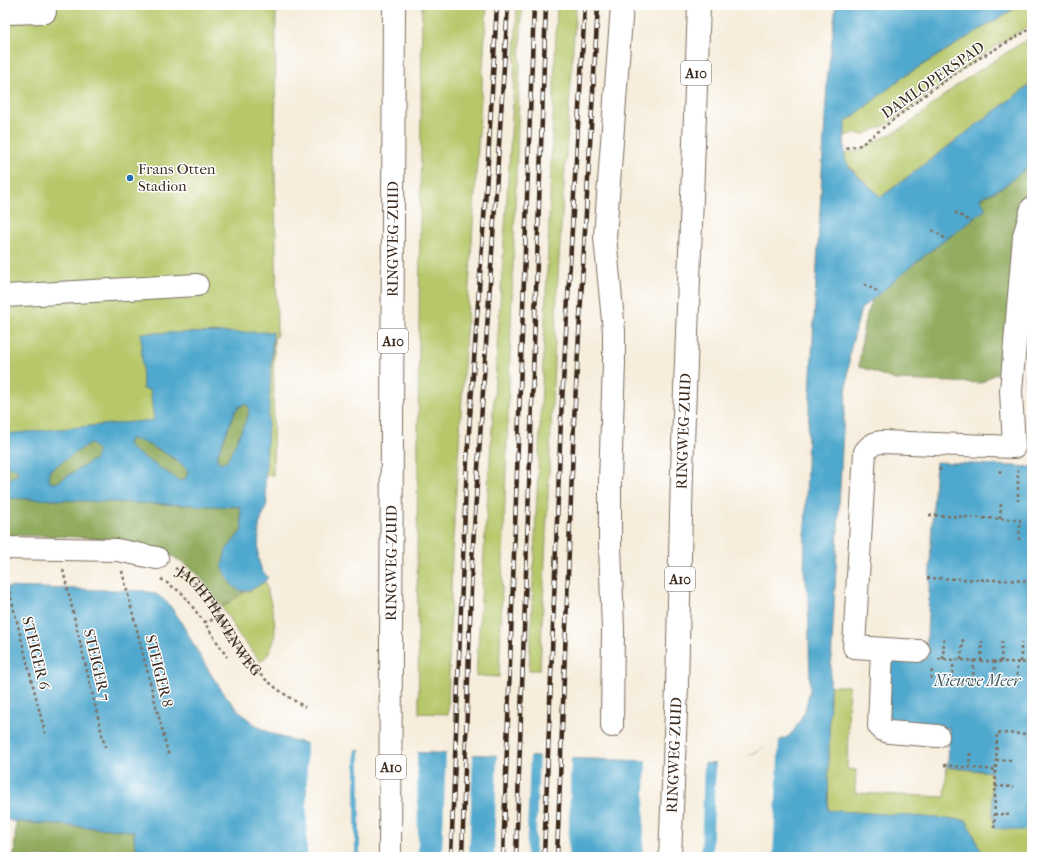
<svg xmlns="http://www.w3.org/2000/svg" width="1037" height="862" viewBox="0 0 1037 862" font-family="'IM FELL French Canon',serif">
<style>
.green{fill:#b7c86b;stroke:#797944}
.forest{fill:#91ac5f;stroke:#666b3e}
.water{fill:#50a8cd;stroke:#466976;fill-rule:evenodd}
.pier{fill:#f6eddb}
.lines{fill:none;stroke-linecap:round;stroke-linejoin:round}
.minor-casing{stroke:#7c6e60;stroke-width:24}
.highway-casing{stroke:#7c6e60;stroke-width:24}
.path{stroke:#7c6e60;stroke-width:2.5;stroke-dasharray:3 3;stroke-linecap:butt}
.minor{stroke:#fff;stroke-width:22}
.highway{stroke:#fff;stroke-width:22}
.rail-casing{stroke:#3b2a1e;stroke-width:4.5}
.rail{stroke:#fff;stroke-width:3;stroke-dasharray:9;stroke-linecap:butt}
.poi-dot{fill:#1f6fb2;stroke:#fff;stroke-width:1.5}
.labels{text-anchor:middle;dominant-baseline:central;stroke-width:3;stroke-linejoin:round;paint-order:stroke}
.shield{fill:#fff;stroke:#766a62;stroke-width:1}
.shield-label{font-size:14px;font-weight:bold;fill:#3b2a1e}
.street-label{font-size:15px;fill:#3b2a1e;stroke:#fff}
.poi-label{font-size:15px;fill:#3b2a1e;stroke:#fff;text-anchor:start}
.water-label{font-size:16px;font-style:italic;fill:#435c64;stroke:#fff}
</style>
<rect width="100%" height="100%" fill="#fff"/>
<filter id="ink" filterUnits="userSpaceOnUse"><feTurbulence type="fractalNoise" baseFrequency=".025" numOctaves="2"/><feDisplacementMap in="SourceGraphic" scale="8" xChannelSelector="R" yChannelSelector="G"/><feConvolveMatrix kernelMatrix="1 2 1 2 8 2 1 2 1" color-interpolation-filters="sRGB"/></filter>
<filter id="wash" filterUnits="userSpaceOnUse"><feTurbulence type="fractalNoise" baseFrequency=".012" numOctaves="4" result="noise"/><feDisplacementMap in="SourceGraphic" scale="16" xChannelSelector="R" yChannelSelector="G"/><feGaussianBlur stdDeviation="0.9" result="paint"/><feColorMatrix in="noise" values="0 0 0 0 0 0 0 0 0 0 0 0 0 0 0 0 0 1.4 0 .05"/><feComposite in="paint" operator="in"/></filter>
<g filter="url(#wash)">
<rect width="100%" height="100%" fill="#f6eddb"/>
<g class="green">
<path d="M5,5H276L275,169L277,337H274L273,475L5,485Z"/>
<path d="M422,5H487L452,554L448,714L419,713L417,554Z"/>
<path d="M517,5H522L499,677L476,676L513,103Z"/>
<path d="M557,5H576L558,274L540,670H529L547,274Z"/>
<path d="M1020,5H1032V24L986,53L888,124L865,134H852L844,136L846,122L903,77Z"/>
<path d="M1032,36V83L881,197L846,163L844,154L857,151L908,125L957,85Z"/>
<path d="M265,581C271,607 286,640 261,662L239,635L222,607L245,592H248Z"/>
<path d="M830,686H849L847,769L856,770L855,793L945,797L947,764L950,768L991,772L993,819L1028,831L1030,834L1028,857H985L966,820L828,811Z"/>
</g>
<g class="forest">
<path d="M1032,163V188L1019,214L1005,368L981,383L895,380L859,366L864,323L873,298L916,262L986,209L980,199L1003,187Z"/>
<path d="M1032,272V387H1025L1031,281Z"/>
<path d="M245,404L249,407L248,416L228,459L223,463L216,460L217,456L235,412L240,406Z"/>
<path d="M130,439C142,437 180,461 188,471L186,478L180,481L131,449L128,445Z"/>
<path d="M90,442L99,451L95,459L56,483L50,482L48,478L50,470Z"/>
<path d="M5,466L17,469L18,474L5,481Z"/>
<path d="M5,498L240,507L242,530L226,550L240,591L245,592L222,607C211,592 200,573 184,563C139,533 58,537 5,535Z"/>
<path d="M16,822L134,831C134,840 133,850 142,854L198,857H14Z"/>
</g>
<g class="water">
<path d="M836,5H1020L903,77L846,122C845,131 842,156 847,163C852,173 872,188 881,197L1032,83V163L1003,187L980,198L986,209L916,262L861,309L850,352L843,429L830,686L828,810L966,820L985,857H198L142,854C133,850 135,840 134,831L11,821L5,818V587L145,591C149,592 155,593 159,596C173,605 182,624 190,638C206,667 229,709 259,727C288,744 324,746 356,750L723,764L738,761L789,736L795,729L805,711L810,689L808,596L804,570L808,429L827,82Z"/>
<path d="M273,332L265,485L267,503L259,526L258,558L262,571L268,577C265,582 261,584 256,587C236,599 229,582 222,566L226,550L242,530L240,507L5,498V481L18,474L17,469L5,466V434L154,420L150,390L143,389L141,333ZM245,404L249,407L248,416L228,459L222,463L217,460V456L235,412L240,406ZM132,439C147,442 179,459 188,471L186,478L180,481L131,449L128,445L130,439ZM90,443L98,451L95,459L56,483L50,482L48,478L50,470Z"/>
<path d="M936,462L1032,467V857H1028L1030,834L1028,831L994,828L991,772L948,767L949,728L896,726L888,717V660H926L932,523Z"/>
</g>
<g class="pier">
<path d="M779,739L773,857H712L716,762L737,759L753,754Z"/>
<path d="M307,741L355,748V857H307Z"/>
<path d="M360,748L417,751L418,857H360Z"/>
<path d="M446,752L473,753L469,857H442Z"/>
<path d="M497,754L530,756L526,857H494Z"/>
<path d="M539,756L571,757L568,857H535Z"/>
<path d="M646,760L704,762L701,857H643Z"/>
</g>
</g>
<g filter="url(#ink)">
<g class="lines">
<g class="minor-casing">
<g id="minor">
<path d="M5,13L45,12"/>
<path d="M5,296L197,285"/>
<path d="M5,548L117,550L157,558"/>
<path d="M882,649L879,726L883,730L889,732L938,736"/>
<path d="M919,651L854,647L865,452C870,445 875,442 883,442L1014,447L1011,391L1024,236L1032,208"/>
<path d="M612,726L613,630L610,545V481L614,363V331L605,237L622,5"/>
</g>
</g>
<g class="highway-casing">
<g id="highway">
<path id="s2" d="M390,857L394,5"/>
<path id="s3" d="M670,857L677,687L682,471L699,5"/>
</g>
</g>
<g class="path">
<path d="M846,148L861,145L930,91L973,62L1032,28"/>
<path d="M955,212L971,222"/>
<path d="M932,230L948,240"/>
<path d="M864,284L880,293"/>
<path d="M1018,469V501"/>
<path d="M940,471V465"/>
<path d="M1000,473V467"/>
<path d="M929,515L1020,520L1019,541"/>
<path d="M1000,519L1001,504"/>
<path id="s1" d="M175,568C208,585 222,625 242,654C254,673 285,696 305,707"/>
<path d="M63,570L105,747"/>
<path d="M122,571L169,757"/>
<path d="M5,574L46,737"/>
<path d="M927,578L1030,581L1028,607"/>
<path d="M161,579L182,593L204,622L227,657"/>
<path d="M1030,581V559"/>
<path d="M204,622L220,618"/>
<path d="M938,659L1032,663"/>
<path d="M943,659L944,639"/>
<path d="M961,660L963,639"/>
<path d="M981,661L982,641"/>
<path d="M1001,662L1002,641"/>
<path d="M1021,662V643"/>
<path d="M931,679L932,667"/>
<path d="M953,680V659"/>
<path d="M973,681L974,660"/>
<path d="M994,682L995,661"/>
<path d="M1017,682V662"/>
<path d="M996,760H1014"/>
<path d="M944,765L996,770"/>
<path d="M969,768L970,752"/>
<path d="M995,786L1014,787"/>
<path d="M994,814L1012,815"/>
<path d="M994,828L997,733L1032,734"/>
</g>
<use href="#minor" class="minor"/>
<use href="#highway" class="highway"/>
<g class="rail-casing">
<g id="rail">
<path d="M451,857L467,460L488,161L497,5"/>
<path d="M462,857L472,561L508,5"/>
<path d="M503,857L534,5"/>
<path d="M516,857L546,5"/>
<path d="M544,857L561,419L585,5"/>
<path d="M557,857L574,421L598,5"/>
</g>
</g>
<use href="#rail" class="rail"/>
</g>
</g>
<circle class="poi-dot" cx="130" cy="178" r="4"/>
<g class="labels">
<g class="shield">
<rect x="681" y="61" width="30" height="24" rx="3"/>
<rect x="378" y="329" width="30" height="24" rx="3"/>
<rect x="665" y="567" width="30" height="24" rx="3"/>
<rect x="376" y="755" width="30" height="24" rx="3"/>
</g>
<g class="shield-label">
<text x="696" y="73">A10</text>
<text x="393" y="341">A10</text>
<text x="680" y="579">A10</text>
<text x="391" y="767">A10</text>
</g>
<g class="street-label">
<text transform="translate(933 80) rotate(-35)">DAMLOPERSPAD</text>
<text stroke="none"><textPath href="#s2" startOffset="618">RINGWEG-ZUID</textPath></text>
<text stroke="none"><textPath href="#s3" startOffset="426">RINGWEG-ZUID</textPath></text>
<text stroke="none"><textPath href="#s2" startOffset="294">RINGWEG-ZUID</textPath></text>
<text stroke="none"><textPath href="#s1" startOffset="70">JACHTHAVENWEG</textPath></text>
<text transform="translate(36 653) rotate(76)">STEIGER 6</text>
<text transform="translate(97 665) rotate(77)">STEIGER 7</text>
<text transform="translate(159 671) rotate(76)">STEIGER 8</text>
<text stroke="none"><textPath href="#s3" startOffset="102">RINGWEG-ZUID</textPath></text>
</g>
<g class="poi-label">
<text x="138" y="169">Frans Otten<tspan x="138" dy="17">Stadion</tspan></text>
</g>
<g class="water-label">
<text x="977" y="680">Nieuwe Meer</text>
</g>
</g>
<rect width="1037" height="862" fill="none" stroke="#fff" stroke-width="20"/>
</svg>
